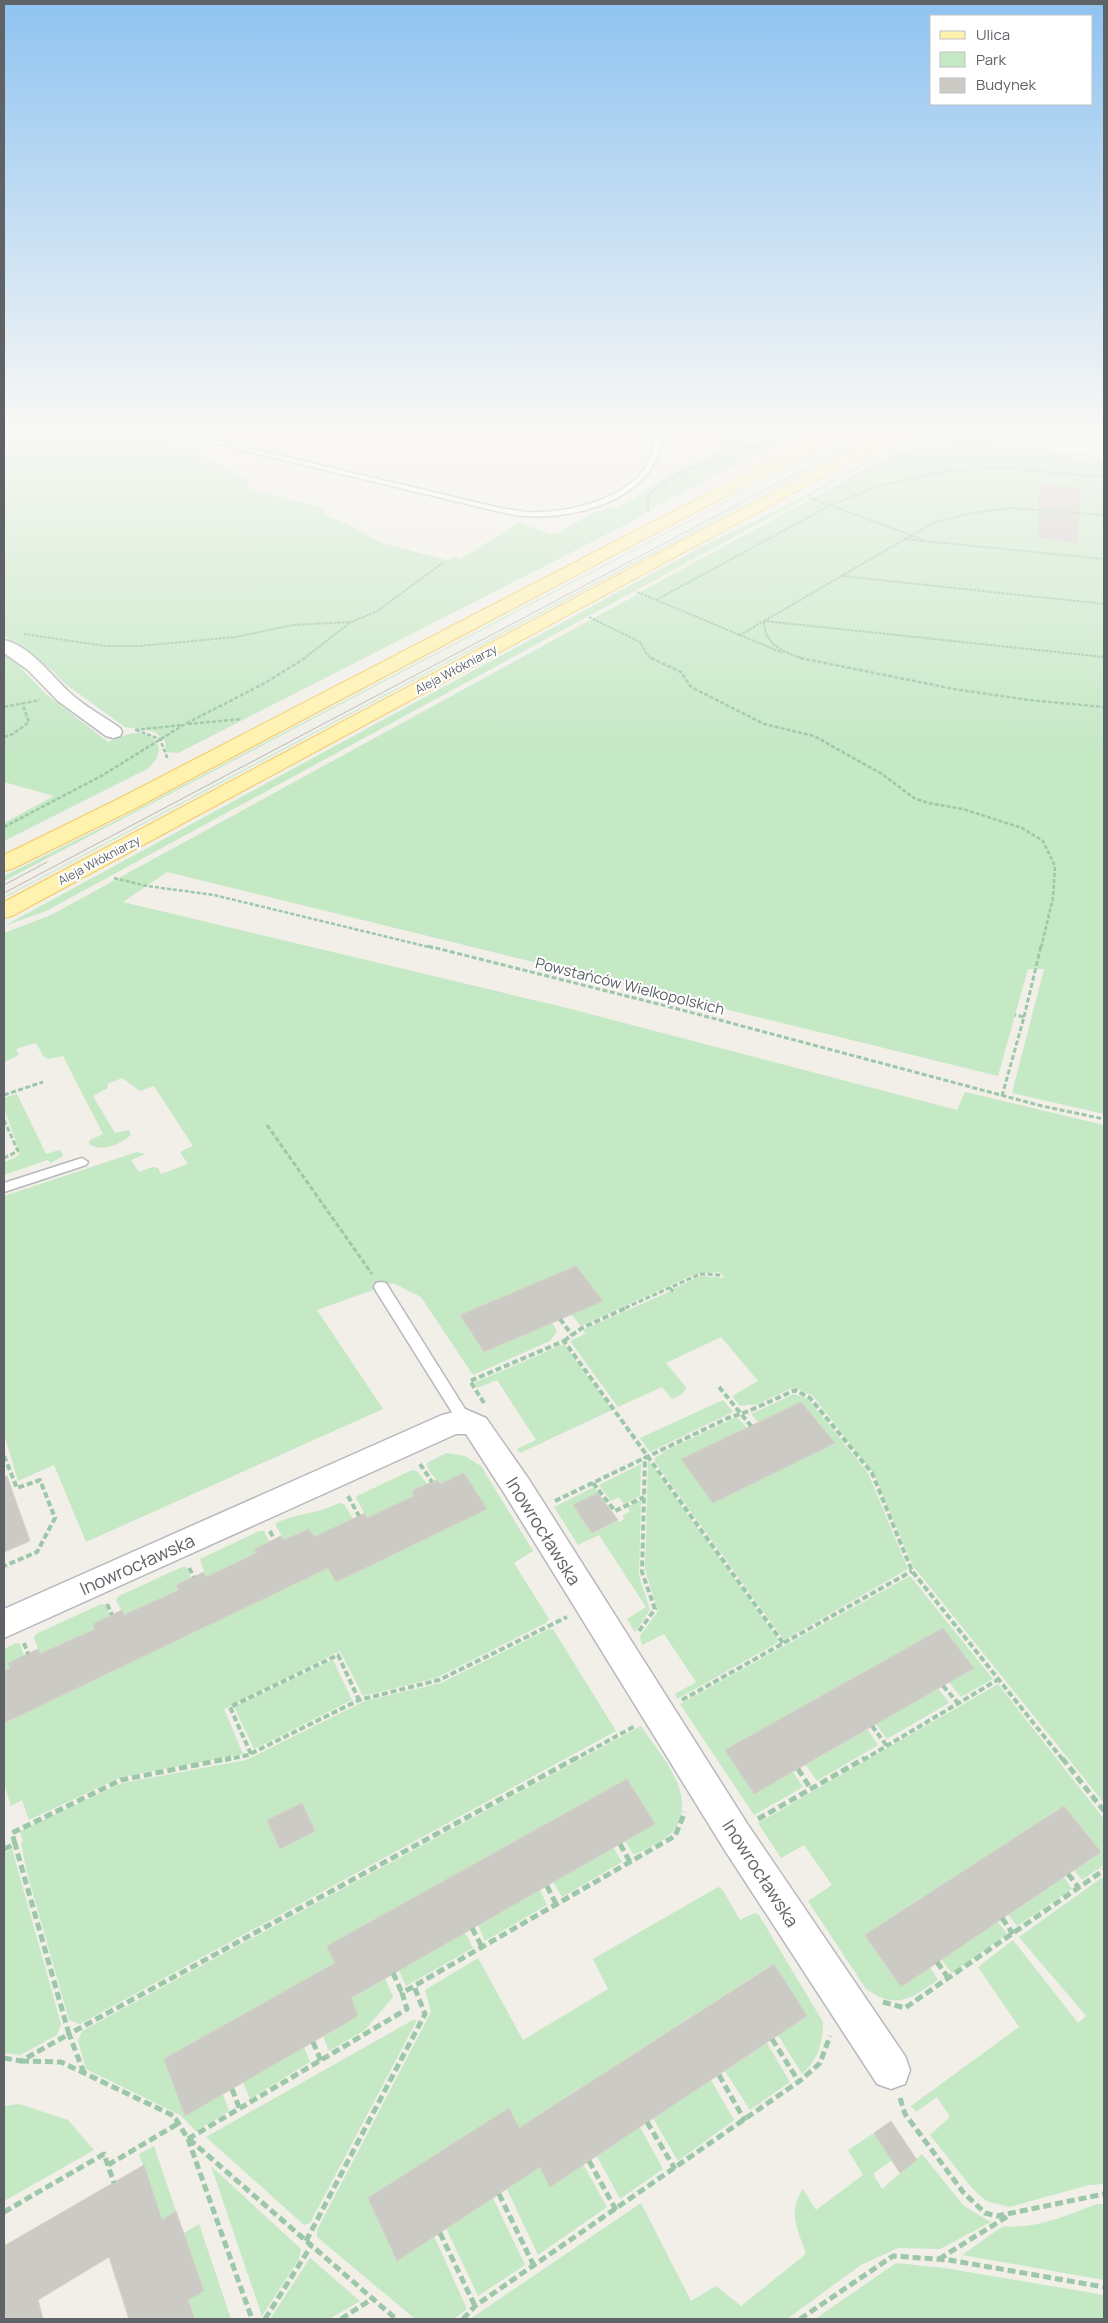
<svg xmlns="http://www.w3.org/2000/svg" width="1108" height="2323" viewBox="0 0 1108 2323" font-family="Manrope,sans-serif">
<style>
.commercial{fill:#fef7e0}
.green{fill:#c5e8c5;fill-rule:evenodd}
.building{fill:#cccac5;stroke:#d6d1c6}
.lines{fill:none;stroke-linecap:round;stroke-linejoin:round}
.service-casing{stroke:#b5b8bc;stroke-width:3}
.minor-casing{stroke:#b5b8bc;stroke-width:3}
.secondary-casing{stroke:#b6babf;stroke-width:2}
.primary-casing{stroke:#f2c960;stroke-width:2}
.path-far4{stroke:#9cc7a9;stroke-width:2;stroke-dasharray:3 1;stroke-linecap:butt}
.path-far3{stroke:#9cc7a9;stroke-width:2.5;stroke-dasharray:4 2;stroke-linecap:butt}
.path-far2{stroke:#9cc7a9;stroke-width:3;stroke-dasharray:5 2.5;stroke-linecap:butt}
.path-far1{stroke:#9cc7a9;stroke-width:4;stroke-dasharray:6 3;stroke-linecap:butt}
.path{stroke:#9cc7a9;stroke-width:5;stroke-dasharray:8 4;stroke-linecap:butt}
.service{fill:#fff;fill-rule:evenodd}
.minor{fill:#fff;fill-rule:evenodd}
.secondary{fill:#fff;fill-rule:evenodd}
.primary{fill:#fff2af;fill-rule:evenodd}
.tram{stroke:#b6b7b8;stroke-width:1}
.labels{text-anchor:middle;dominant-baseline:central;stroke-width:4;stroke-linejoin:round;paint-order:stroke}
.far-street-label{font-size:12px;fill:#5f6368;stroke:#fff}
.street-label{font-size:15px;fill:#5f6368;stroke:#fff}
.near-street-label{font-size:18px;fill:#5f6368;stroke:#fff}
</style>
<rect width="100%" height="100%" fill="#f1efe8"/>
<path class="commercial" d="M981,427H1104V444Z"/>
<g class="green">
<path d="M4,427H99L191,450L244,478L249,482L248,488L321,507L326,511L325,515L352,526L379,542L447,560L455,557L460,559L519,523L551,534L558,533L596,511L618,507L635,498L675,471L718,452L721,449V442L732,434L708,427L806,429L649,510L627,524L178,753L166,752L165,741L156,733L148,730L125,727L64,683L53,671L4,636Z"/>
<path d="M981,427H1062L1061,432L1092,437V433H1104V444Z"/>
<path d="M973,429H978L1104,446H1090L972,430Z"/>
<path d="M920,435L952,437L898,446Z"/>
<path d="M975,443L1104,461V1114L1012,1093L1044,969H1028L998,1076L167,872L123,902L563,1007L957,1110L965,1092L1104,1125V1803L913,1566L874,1474L813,1396L794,1387L758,1404L740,1406L732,1396L758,1381L721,1337L666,1363L686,1387C684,1394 679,1396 672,1399L662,1387L618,1407L570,1341L585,1334L583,1330L671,1291L677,1294L673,1289L700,1276L724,1278L720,1272L695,1274L581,1326L571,1314L602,1300L576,1266L460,1315L485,1352L552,1323L557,1331L550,1341L473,1375L421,1297L393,1283L317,1310L383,1409L86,1542L54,1465L18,1481L4,1434V1196L137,1152L145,1154L131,1160L139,1172L153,1167L158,1168L161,1174L188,1164L180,1152L193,1146L154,1086L140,1091L122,1078L107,1084L108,1088L93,1096L115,1133L129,1130L131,1135C121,1144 101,1153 89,1144L90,1140L103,1134L63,1056L48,1059L44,1057L36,1043L16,1049L19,1055L4,1062V933L51,915L638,594L651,598L640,592L811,499L824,503L812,498L893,454L902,456L952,444Z"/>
<path d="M835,444H837L4,881V876L119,819Z"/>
<path d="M849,448L850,449L4,898V897Z"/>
<path d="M869,461L872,462L46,911L4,926L701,547L777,510Z"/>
<path d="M4,654L15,662L46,694L108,742C127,735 134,728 154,738L159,748L157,758L149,768L4,841V823L54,796L4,782Z"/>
<path d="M17,1094L46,1154L59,1150L62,1152L63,1156L51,1163L47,1160L4,1175V1162L15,1158L20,1153L4,1108V1098Z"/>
<path d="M564,1344L612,1410L520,1453L517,1449L536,1440L497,1380L477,1388L474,1383Z"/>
<path d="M794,1394L808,1399L868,1473L908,1569L784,1640L655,1462V1458L667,1450L737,1417L747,1428L681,1459L834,1443L801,1402L758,1422L751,1414Z"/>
<path d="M723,1400L733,1412L650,1452L640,1438Z"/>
<path d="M446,1453L465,1456L481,1466L533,1551L514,1563L549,1619L546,1623L436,1678L363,1696L340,1651L224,1709L243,1754L121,1777L29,1820L22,1800L11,1806L4,1784V1723L328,1568L487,1509L464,1473L440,1484C436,1478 427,1472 427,1463Z"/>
<path d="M648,1460L778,1639L777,1643L677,1699L675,1694L696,1682L664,1634L642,1645L640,1636L658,1611L645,1570Z"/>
<path d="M641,1464L640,1496L624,1504L619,1497L611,1501L599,1485Z"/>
<path d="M412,1470L417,1471L427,1484L412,1491L414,1496L367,1518L356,1498L357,1496Z"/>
<path d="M594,1487L598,1493L573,1505L593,1533L618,1520L619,1522L625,1519L622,1516L630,1511L627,1507L641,1500L639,1575L650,1610L635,1632L627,1619L646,1607L599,1535L578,1545L554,1507Z"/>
<path d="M339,1503L344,1504L353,1519L316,1542L309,1529L284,1540L276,1526V1523C297,1513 318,1514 339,1503Z"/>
<path d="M259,1531H264L269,1541L254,1549L257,1553L206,1577L200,1559Z"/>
<path d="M182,1567H186L191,1578L176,1585L179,1590L124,1615L116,1600L119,1596Z"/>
<path d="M910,1576L993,1679L961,1697L949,1682L974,1667L943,1628L726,1750L754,1794L793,1772L803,1787L754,1815L680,1704Z"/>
<path d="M101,1604L105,1605L110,1616L93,1624L95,1629L40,1654L34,1638L36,1634Z"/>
<path d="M549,1629H553L616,1731L80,2024L69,2020L26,1869L21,1843L23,1842L20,1831L122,1783L246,1760L365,1701L441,1683ZM302,1803L315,1831L280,1849L268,1820Z"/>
<path d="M16,1643L20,1644L24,1656L4,1671V1649Z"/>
<path d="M333,1660L352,1700L254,1749L234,1707Z"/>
<path d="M998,1684L1104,1819V1865L1082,1880L1074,1870L1101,1851L1064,1806L866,1935L901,1987L930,1967L938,1980C910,1999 897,2010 866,1989L808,1901L832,1885L804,1845L781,1858L758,1823Z"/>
<path d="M938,1688L949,1703L887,1739L876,1724Z"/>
<path d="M641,1726C660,1755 699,1795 674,1830C665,1841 647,1848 634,1855L625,1841L655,1824L627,1779L328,1946L335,1963L165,2059L223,2094L229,2111L196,2131L180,2115L86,2069L78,2041L82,2031Z"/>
<path d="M867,1729L878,1745L817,1781L806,1765Z"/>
<path d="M613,1847L622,1862L562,1897L553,1882Z"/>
<path d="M12,1849L61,2024L57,2035L20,2055L4,2053V1853Z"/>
<path d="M1104,1876V2184L1089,2185L1010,2207L986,2201L971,2187L930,2135L950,2117L937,2097L916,2112L911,2106L1019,2027L978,1967L1013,1940L1078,2023L1086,2016L1019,1937Z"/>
<path d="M1064,1877L1072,1889L1017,1926L1008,1914Z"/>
<path d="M718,1887L722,1889L740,1920L755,1913L759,1915L823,2022C823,2043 818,2060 802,2074L778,2035L807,2016L773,1964L519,2128L369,2198L397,2261L434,2236L467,2309L454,2319H415L317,2237V2230L431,2012L425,1990L478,1958L523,2040L608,1989L593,1959Z"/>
<path d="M540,1890L547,1905L485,1941L478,1925Z"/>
<path d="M998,1922L1007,1934L952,1973L941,1959Z"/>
<path d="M465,1932L473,1948L406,1986L399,1970Z"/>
<path d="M385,1978L393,1997L365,2030L329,2051L323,2036L358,2016L351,1998Z"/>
<path d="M413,2020H417L310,2223L304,2225L206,2137Z"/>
<path d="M767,2043L790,2082L750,2110L725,2071Z"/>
<path d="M304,2047L310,2062L250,2099L243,2082Z"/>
<path d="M711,2080L734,2120L678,2161L653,2118Z"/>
<path d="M19,2104L68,2120L94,2150L4,2201V2106Z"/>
<path d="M640,2127L663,2169L620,2199L597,2156Z"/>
<path d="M874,2133L892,2160L873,2174L882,2189L922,2154L964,2206L991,2222L940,2249L898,2248L861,2265L787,2319H470L641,2203L691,2301L716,2286L741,2306L806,2254C798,2229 787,2213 803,2189L816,2210L863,2175L848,2150Z"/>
<path d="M154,2146L176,2211L162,2220L139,2154Z"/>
<path d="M583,2164L607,2207L538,2255L507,2189L540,2167Z"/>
<path d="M211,2166L301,2249L299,2259L262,2316Z"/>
<path d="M493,2198L525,2265L478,2296L446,2228Z"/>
<path d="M1097,2204H1104V2280L962,2255L1003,2226C1035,2230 1067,2215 1097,2204Z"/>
<path d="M199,2224L231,2319H195L188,2300L203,2291L184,2233Z"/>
<path d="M310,2258L360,2301L329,2319H270Z"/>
<path d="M896,2263L945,2268L1104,2295V2319H815Z"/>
</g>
<g class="building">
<path d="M1039,484L1081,488L1078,543L1038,538Z"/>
<path d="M576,1266L603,1301L484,1352L460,1315Z"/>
<path d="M801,1402L835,1443L713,1503L681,1459Z"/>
<path d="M464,1473L487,1509L336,1582L328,1568L4,1723V1671L10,1668L8,1663L38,1649L40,1654L95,1629L93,1624L112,1615L122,1610L124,1615L179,1590L176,1585L204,1572L206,1577L257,1553L254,1549L281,1536L284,1540L309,1529L314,1537L365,1513L367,1518L414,1496L412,1491L427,1484L437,1480L440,1484Z"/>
<path d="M4,1476H7L30,1541L4,1552Z"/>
<path d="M598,1493L618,1520L592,1533L573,1505Z"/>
<path d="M943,1628L974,1668L754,1794L725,1750Z"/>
<path d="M627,1779L655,1824L351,1998L358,2016L185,2116L164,2059L335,1963L327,1946Z"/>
<path d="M302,1803L315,1831L280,1849L267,1820Z"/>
<path d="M1064,1806L1101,1852L901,1987L865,1935Z"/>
<path d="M774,1964L807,2016L550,2187L540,2167L397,2261L368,2198L509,2108L519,2128Z"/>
<path d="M891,2121L917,2160L900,2173L874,2133Z"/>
<path d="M144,2165L162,2220L176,2211L204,2291L188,2300L195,2319H129L109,2257L38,2300L43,2319H4V2246Z"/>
</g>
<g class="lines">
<g class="service-casing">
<g id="service">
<path d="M146,427H160L496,507C506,509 516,511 526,512C565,514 630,500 649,461C655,447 656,439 644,427H652C662,437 663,446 657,458C636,503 572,519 527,516C516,516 506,513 496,511Z"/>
<path d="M82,1158L88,1162L86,1165L4,1192V1183Z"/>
<path d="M381,1282L386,1283L470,1417L472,1421L470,1425L465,1427L460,1425L376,1291L374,1287L376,1283Z"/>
</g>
</g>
<g class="minor-casing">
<g id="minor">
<path d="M4,640C30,646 51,675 69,692C84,706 103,716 120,728L122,732L120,736L113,738L106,736L58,701L28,670L4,653Z"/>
<path d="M465,1409L486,1418L528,1478L748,1825L905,2056L910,2070L905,2084L891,2089L877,2084L724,1849L506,1496L466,1434H456L4,1638V1609L442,1415Z"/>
</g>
</g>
<g class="secondary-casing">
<path id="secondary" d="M912,427H955L1104,448V458L919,432Z"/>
</g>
<g class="primary-casing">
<g id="primary">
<path d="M836,427H856L136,808L12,869L4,871V855L120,798Z"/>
<path d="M896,427H915L12,916L4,918V902Z"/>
</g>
</g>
<g class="path-far4">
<path d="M893,453L903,455L933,447"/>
<path d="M810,498L924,540"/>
<path d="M648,512V497L653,491L675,476L730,451L777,442"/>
<path d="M904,539L1104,559"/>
<path d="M842,576L1104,604"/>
<path d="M637,592L783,653"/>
<path d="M656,600L831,505L878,486L951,470L1004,468L1104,477"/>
<path d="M589,617L640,642L648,656L654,659"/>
<path d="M24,634L105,646H139L236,637L293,625L350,622"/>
<path d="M739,636L764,621L1104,657"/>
<path d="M303,659L351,622L376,612L444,562"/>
<path d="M804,659C784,652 764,645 764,621L933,523L972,513L1013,508L1104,515"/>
</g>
<g class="path-far3">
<path d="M651,658L681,672L691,687L764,724L814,736L882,774L914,798L928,803L963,809L1022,828L1043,841L1055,866L1053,898L1041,948"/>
<path d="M800,658L954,689L1029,700L1104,707"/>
<path d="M4,707L40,700"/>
<path d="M188,724L242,719"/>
<path d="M135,730L182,725"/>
<path d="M136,730L160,739L168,760"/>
<path d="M4,737L13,734L29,722L22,703"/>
<path d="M4,827L103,775L185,724L265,683L305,658"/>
<path d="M114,878L147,886L214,895L433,948"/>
</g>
<g class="path-far2">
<path d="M428,946L682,1010L1042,1106L1104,1119"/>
<path d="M1024,1017L1041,946"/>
<path d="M4,1095L43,1082"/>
<path d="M1002,1096L1024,1017L1015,1015"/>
<path d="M4,1120L18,1151L4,1158"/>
<path d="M267,1125L372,1274"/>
<path d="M670,1288L675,1294"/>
<path d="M625,1308L700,1274L722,1275"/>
</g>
<g class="path-far1">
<path d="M560,1319L572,1335"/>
<path d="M564,1341L582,1328L628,1307"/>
<path d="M719,1387L751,1426"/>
<path d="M484,1403L470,1381L564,1341L783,1643"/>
<path d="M4,1456L17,1488L40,1480L55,1518L37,1552L4,1566"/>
<path d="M420,1464L432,1482"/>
<path d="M593,1483L615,1511L644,1497"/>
<path d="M348,1496L359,1516"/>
<path d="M555,1501L728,1418L749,1411L795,1390L810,1398L872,1473L912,1571L1063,1760"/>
<path d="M270,1531L274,1539"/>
<path d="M189,1568L194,1577"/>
<path d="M107,1604L112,1615"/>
<path d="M639,1631L655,1609L642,1572L645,1457"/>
<path d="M24,1643L28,1654"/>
<path d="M943,1686L958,1703"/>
<path d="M682,1700L912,1571"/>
<path d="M872,1726L887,1746"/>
<path d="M251,1754L230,1707L338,1655L359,1700"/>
<path d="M225,1760L248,1755L359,1700L439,1680L567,1617"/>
<path d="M573,1760L635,1726"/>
<path d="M863,1760L999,1679"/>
</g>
<g class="path">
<path d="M1062,1758L1104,1811"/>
<path d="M798,1769L811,1789"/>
<path d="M758,1819L865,1758"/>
<path d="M620,1844L630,1862"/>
<path d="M4,1849L15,1844L12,1833L121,1780L231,1758"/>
<path d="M1068,1874L1079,1888"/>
<path d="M547,1886L556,1904"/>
<path d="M1002,1918L1013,1934"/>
<path d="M472,1928L482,1947"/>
<path d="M937,1962L949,1979"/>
<path d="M393,1973L402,1993"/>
<path d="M883,2002L905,2008L1104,1870"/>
<path d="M772,2039L799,2082"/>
<path d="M313,2042L321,2061"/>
<path d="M4,2058L21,2061L69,2034L15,1844"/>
<path d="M21,2061L61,2062L174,2116L188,2139L252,2319"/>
<path d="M84,2073L69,2034L576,1758"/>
<path d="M719,2075L745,2121"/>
<path d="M232,2089L240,2110"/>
<path d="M900,2098L905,2114L963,2192L985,2213L997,2216L1104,2194"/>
<path d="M647,2122L675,2169"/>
<path d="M188,2139L407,2009L402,1993L675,1836L685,1812"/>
<path d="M189,2139L396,2319"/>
<path d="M589,2161L616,2210"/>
<path d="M108,2165L179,2123"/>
<path d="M499,2194L534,2266"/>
<path d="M4,2212L104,2154L114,2183"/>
<path d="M440,2233L475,2306"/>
<path d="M306,2241L425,2014L414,1986"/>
<path d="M939,2259L1008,2216"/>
<path d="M265,2319L311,2246"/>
<path d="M341,2319L372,2299"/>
<path d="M463,2319L475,2306L801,2080L820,2063L830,2036"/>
<path d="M800,2319L893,2256L949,2260L1104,2287"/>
</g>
<use href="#service" class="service"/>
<use href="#minor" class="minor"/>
<use href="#secondary" class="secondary"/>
<use href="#primary" class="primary"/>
<g class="tram">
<path d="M4,885L47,862"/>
<path d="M4,893L884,427"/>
</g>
</g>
<linearGradient id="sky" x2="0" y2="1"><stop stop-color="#8fc3f1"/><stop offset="0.57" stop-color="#f9f8f5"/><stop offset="1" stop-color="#f9f8f5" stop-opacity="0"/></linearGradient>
<rect width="1108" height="753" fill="url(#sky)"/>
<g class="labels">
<g class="far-street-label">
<text transform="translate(456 669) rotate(-28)">Aleja Włókniarzy</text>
<text transform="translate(99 860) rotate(-28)">Aleja Włókniarzy</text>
</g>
<g class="street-label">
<text transform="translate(630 986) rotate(14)">Powstańców Wielkopolskich</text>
</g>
<g class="near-street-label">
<text transform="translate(544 1531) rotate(58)">Inowrocławska</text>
<text transform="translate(137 1564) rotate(-24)">Inowrocławska</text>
<text transform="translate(761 1873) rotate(57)">Inowrocławska</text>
</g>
</g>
<rect width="1108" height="2323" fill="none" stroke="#5f6368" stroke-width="10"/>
<rect x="930" y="15" width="162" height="90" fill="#ffffff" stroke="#bfc1c3"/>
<rect x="940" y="31" width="25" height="8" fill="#fff2af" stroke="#bfc1c3"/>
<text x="976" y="40" font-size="15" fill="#5f6368">Ulica</text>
<rect x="940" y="52" width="25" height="15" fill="#c5e8c5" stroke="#bfc1c3"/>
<text x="976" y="65" font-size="15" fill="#5f6368">Park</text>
<rect x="940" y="78" width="25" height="15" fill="#cccac5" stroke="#bfc1c3"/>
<text x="976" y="90" font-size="15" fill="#5f6368">Budynek</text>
</svg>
